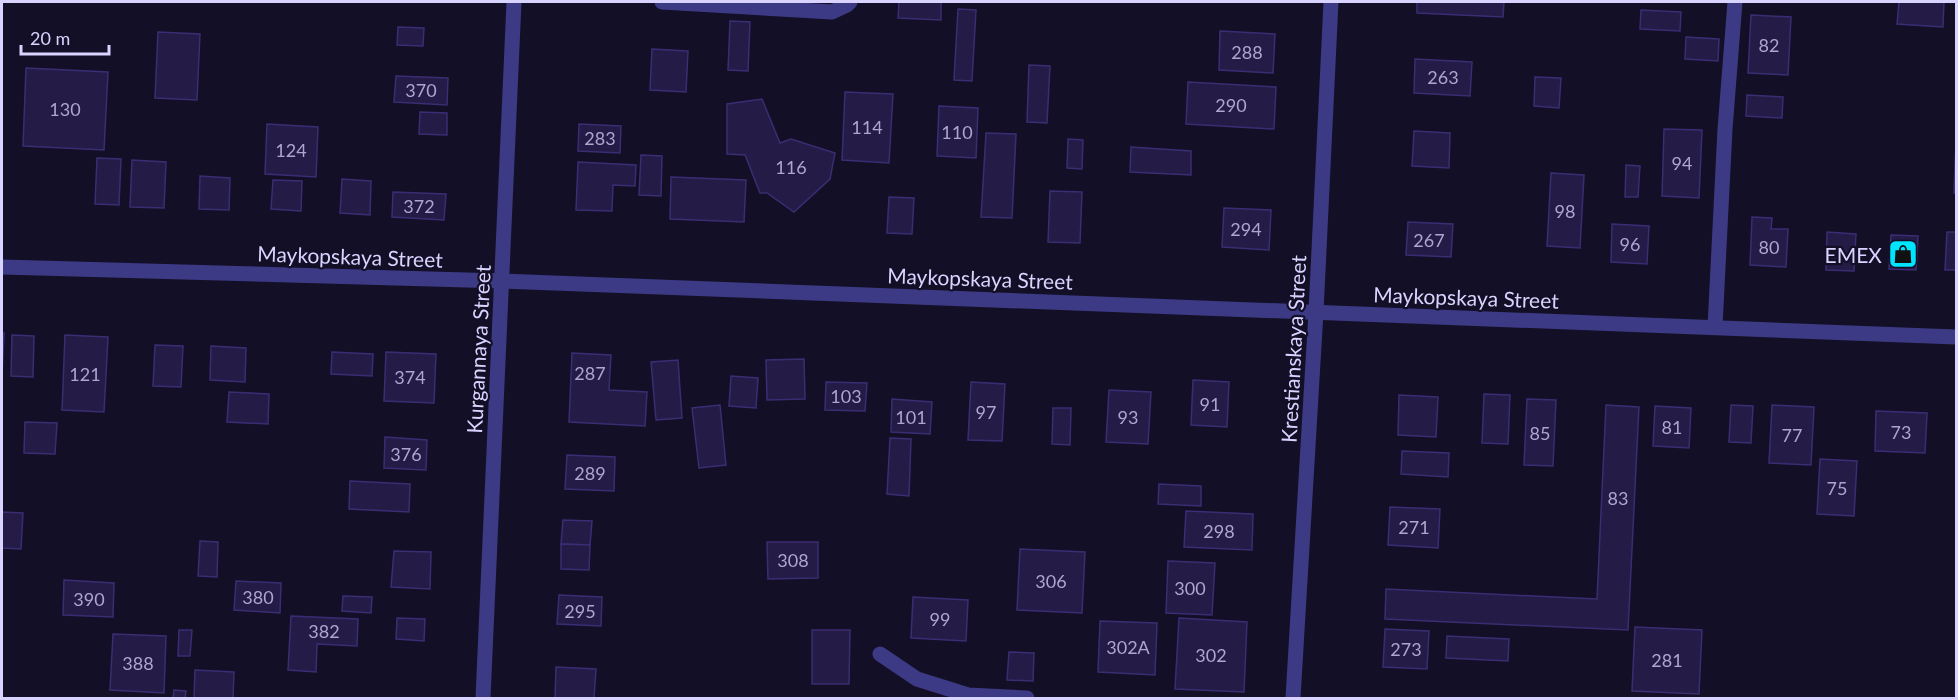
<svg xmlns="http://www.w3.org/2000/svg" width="1958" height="700" viewBox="0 0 1958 700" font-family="Lato,sans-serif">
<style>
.building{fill:#241b47;stroke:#3b2d73;stroke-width:1.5}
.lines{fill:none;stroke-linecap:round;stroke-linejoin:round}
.service{stroke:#3d3a85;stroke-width:15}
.minor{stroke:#3d3a85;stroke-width:15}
.tertiary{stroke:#3d3a85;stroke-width:15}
.labels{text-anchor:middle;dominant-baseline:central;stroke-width:4.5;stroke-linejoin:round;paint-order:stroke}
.number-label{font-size:18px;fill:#aca6d1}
.poi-label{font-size:21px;fill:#d9d4ff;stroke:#130f26;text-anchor:end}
.street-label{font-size:21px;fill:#d9d4ff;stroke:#130f26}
</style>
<rect width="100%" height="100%" fill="#130f26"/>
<g class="building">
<path d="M899,2H941V20L898,18Z"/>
<path d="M1417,2H1504L1503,17L1417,13Z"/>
<path d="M1899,2H1944L1943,27L1897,24Z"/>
<path d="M958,9L976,10L972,81L954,80Z"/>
<path d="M1641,10L1681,12L1680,31L1640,29Z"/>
<path d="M1751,15L1791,17L1788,75L1748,73Z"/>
<path d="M730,21L750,22L748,71L728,70Z"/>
<path d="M398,27L424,28L423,46L397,45Z"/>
<path d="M1220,31L1275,34L1273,73L1219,70Z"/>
<path d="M158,32L200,34L197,100L155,98Z"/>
<path d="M1686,37L1719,39L1718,61L1685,59Z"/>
<path d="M652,49L688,51L686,92L650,90Z"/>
<path d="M1415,59L1472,62L1470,96L1414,93Z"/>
<path d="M1029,65L1050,66L1047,123L1027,122Z"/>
<path d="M26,68L108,72L104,150L23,146Z"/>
<path d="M396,76L448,78L447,105L394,102Z"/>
<path d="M1535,77L1561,78L1559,108L1534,106Z"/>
<path d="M1188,82L1276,87L1274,129L1186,124Z"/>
<path d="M845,92L893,94L889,163L842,160Z"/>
<path d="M1747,95L1783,97L1782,118L1746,116Z"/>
<path d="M762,99L780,143L791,139L835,153L830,179L794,212L767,193H760L745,155L727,154V104Z"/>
<path d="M939,106L978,108L976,158L937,156Z"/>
<path d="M420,112L447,113V135L419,134Z"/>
<path d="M267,124L318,127L316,177L265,174Z"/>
<path d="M579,124L621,126L620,153L578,151Z"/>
<path d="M1664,129L1702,130L1699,198L1662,196Z"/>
<path d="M1414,131L1450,133L1449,168L1412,166Z"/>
<path d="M986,133L1016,134L1012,218L981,217Z"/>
<path d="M1068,139L1083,140L1082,169L1067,168Z"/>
<path d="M1956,140V193H1954Z"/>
<path d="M1131,147L1191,151V175L1130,172Z"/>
<path d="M641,155L662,156L661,196L639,195Z"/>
<path d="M97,158L121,159L119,205L95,204Z"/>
<path d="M132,160L166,162L164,208L130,207Z"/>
<path d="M578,162L636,165L635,186L613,185L612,211L576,210Z"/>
<path d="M1626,165L1640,166L1638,197H1625Z"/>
<path d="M1551,173L1584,175L1580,248L1547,246Z"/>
<path d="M200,176L230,178L229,210L199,209Z"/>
<path d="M671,177L746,180L744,222L670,219Z"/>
<path d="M342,179L371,181L370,215L340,213Z"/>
<path d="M273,180L302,181L301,211L271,209Z"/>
<path d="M1050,191L1082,192L1080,243L1048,242Z"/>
<path d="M393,192L446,194L444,220L392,217Z"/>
<path d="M889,197L914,198L912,234L887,233Z"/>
<path d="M1224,208L1271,210L1269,250L1222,247Z"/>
<path d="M1752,217L1772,218L1771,229H1788L1786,267L1750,265Z"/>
<path d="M1408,222L1453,224L1451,257L1406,255Z"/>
<path d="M1612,224L1649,226L1647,264L1611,262Z"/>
<path d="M1827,232L1856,234L1854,271L1826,270Z"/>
<path d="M1947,232H1956V270H1945Z"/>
<path d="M1891,235L1918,236L1916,270L1889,269Z"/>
<path d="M2,333H4L2,377Z"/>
<path d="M12,335L34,336L33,377L11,376Z"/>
<path d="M65,335L108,337L104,412L62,410Z"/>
<path d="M155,345L183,346L181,387L153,386Z"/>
<path d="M211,346L246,348L245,382L210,380Z"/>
<path d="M332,352L373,354L372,376L331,374Z"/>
<path d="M386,352L436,354L434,403L384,401Z"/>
<path d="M572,353L611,355L609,390L647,392L645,426L569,422Z"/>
<path d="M804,359L805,399L767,400L766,360Z"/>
<path d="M678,360L682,418L656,420L651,362Z"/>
<path d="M731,376L758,378L756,408L729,406Z"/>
<path d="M1193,380L1229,382L1227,427L1191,425Z"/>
<path d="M826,382L867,383L865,411L825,410Z"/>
<path d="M971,382L1005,384L1002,441L968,440Z"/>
<path d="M1109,390L1151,392L1148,444L1106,442Z"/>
<path d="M229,392L269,394L268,424L227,422Z"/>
<path d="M1484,394L1510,395L1508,444L1482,443Z"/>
<path d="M1399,395L1438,397L1436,437L1398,435Z"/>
<path d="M892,399L932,402L930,434L891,432Z"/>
<path d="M1527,399L1556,400L1553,466L1524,465Z"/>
<path d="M720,405L726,465L699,468L692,408Z"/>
<path d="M1606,405L1639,407L1628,630L1385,619L1386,589L1597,599Z"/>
<path d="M1731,405L1753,406L1751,443L1729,442Z"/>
<path d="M1772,405L1814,407L1811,465L1769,463Z"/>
<path d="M1655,406L1691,408L1689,448L1653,446Z"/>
<path d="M1053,408H1071L1070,445L1052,444Z"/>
<path d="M1876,411L1927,413L1925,453L1875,451Z"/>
<path d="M25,422L57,423L55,454L24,453Z"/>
<path d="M385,437L427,440L426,470L384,468Z"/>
<path d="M890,438L911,439L909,496L887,494Z"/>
<path d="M1402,451L1449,453L1448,477L1401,474Z"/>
<path d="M567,455L615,457L614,491L565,489Z"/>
<path d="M1820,459L1857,461L1854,516L1817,514Z"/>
<path d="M350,481L410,484L409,512L349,509Z"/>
<path d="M1159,484L1201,486V506L1158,504Z"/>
<path d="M1390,507L1440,509L1438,548L1388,545Z"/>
<path d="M1186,511L1253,514L1252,550L1184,547Z"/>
<path d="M2,512L23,513L21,549L2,548Z"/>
<path d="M563,520L592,521L590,545L561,544Z"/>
<path d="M200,541L218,542L217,577L198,576Z"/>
<path d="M767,542H818V578L768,579Z"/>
<path d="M561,544L590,545L589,570L561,569Z"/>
<path d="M1020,549L1085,552L1082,613L1017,610Z"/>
<path d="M394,551L431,552L430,589L391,587Z"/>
<path d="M1168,561L1215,563L1212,615L1166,613Z"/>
<path d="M64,580L114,583L113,617L63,615Z"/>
<path d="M236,581L281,583L280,613L234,610Z"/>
<path d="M559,595L602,597L601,626L557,624Z"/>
<path d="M343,596L372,597L371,613L342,611Z"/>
<path d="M913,597L968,600L966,641L911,638Z"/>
<path d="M291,616L358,619L357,646L317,644L316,672L288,670Z"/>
<path d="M397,618L425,619L424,641L396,639Z"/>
<path d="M1179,618L1247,622L1244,692L1175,689Z"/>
<path d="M1100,621L1157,623L1155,675L1098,672Z"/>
<path d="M1635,627L1702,630L1699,694L1632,691Z"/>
<path d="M1385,629L1429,631L1427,669L1383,667Z"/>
<path d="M179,630H192L190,656H178Z"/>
<path d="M812,630H850L849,684H812Z"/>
<path d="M113,634L166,636L164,693L110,690Z"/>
<path d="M1447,636L1509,639L1508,661L1446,658Z"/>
<path d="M1009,652L1034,653L1033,681L1007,680Z"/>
<path d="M556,667L596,669L594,698H555Z"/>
<path d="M195,670L234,672L233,698H194Z"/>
<path d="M174,690L186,691L185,698H173Z"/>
</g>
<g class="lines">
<g class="service">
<path d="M662,2L832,12L847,5L850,2"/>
<path d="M1715,327L1725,129L1735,2"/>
<path d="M880,654L917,679L968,695L1027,698"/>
</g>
<path class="minor" d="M2,267L502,281L1956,337"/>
<g class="tertiary">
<path d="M483,698L514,2"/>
<path d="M1293,698L1316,312L1331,2"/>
</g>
</g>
<defs>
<g id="shop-square" transform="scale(1.5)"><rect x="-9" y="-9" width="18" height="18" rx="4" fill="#00e5ff" stroke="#130f26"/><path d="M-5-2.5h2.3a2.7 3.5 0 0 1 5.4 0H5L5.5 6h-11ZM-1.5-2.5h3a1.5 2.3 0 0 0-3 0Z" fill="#111"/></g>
</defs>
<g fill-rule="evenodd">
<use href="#shop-square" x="1903" y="254"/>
</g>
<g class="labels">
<g class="number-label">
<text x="1769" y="45">82</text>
<text x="1247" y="52">288</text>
<text x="1443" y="77">263</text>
<text x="421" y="90">370</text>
<text x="1231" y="105">290</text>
<text x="65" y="109">130</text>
<text x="867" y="127">114</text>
<text x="957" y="132">110</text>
<text x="600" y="138">283</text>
<text x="291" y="150">124</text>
<text x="1682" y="163">94</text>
<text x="791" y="167">116</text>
<text x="419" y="206">372</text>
<text x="1565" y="211">98</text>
<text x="1246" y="229">294</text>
<text x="1429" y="240">267</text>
<text x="1630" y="244">96</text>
<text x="1769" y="247">80</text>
<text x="590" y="373">287</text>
<text x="85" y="374">121</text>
<text x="410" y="377">374</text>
<text x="846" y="396">103</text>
<text x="1210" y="404">91</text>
<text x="986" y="412">97</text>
<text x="911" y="417">101</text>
<text x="1128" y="417">93</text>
<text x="1672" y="427">81</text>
<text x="1901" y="432">73</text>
<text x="1540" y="433">85</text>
<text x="1792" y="435">77</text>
<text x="406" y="454">376</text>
<text x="590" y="473">289</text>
<text x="1837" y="488">75</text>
<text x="1618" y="498">83</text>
<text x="1414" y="527">271</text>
<text x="1219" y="531">298</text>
<text x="793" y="560">308</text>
<text x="1051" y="581">306</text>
<text x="1190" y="588">300</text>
<text x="258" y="597">380</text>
<text x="89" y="599">390</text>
<text x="580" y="611">295</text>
<text x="940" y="619">99</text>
<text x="324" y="631">382</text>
<text x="1128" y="647">302А</text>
<text x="1406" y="649">273</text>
<text x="1211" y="655">302</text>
<text x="1667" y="660">281</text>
<text x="138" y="663">388</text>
</g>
<g class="poi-label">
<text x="1882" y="254">EMEX</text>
</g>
<g class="street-label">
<text transform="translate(350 256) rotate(2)">Maykopskaya Street</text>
<text transform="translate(980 278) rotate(2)">Maykopskaya Street</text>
<text transform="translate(1466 297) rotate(2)">Maykopskaya Street</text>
<text transform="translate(478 349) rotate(-87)">Kurgannaya Street</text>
<text transform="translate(1293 349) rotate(-87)">Krestianskaya Street</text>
</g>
</g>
<rect width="1958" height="700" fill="none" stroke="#d9d4ff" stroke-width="6"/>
<path d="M21 45v9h88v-9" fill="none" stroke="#d9d4ff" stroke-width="3"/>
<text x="30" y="45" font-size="18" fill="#d9d4ff" stroke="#130f26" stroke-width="4.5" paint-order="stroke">20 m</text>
</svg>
